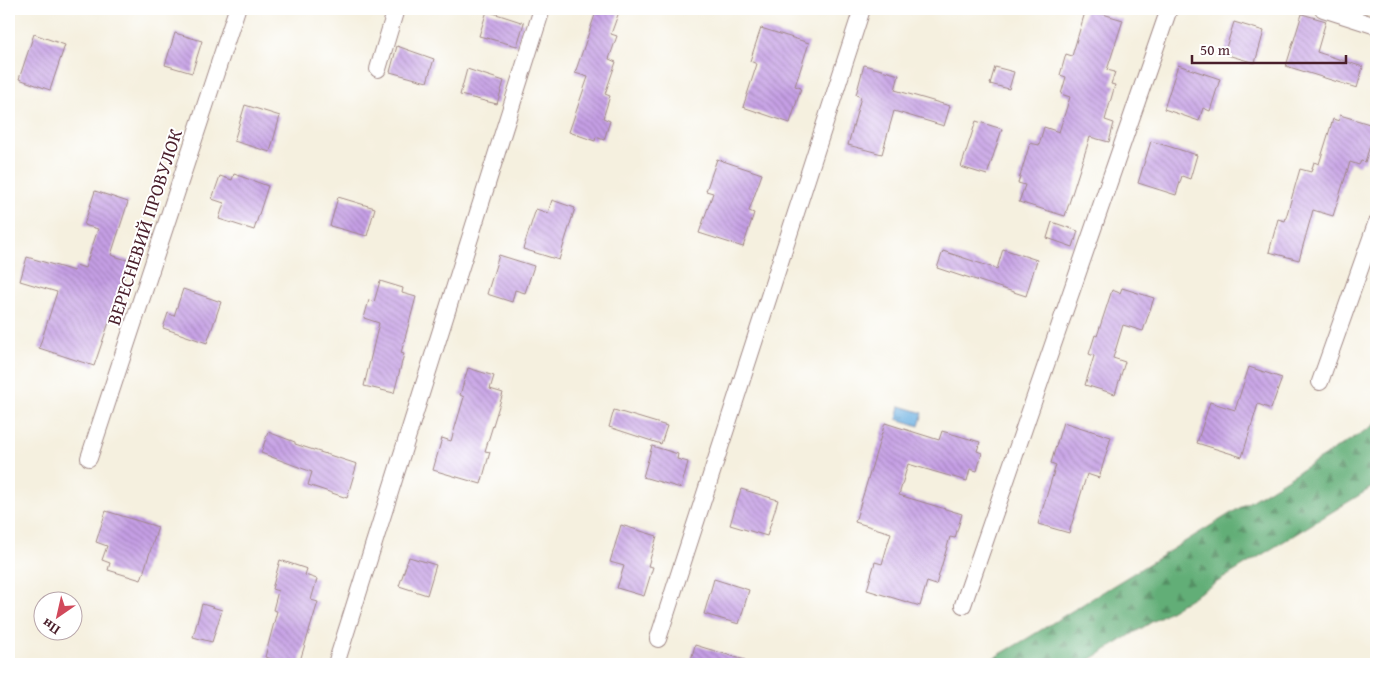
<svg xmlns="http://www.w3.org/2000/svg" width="1385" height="673" viewBox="0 0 1385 673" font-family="'Gentium Book Plus',serif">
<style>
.forest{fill:url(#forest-firs);stroke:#566651}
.water{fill:url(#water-ripples);stroke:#5b6886}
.building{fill:url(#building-back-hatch)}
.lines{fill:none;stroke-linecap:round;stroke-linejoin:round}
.street-casing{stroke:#a08885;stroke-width:18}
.street{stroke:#fff;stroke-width:16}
.labels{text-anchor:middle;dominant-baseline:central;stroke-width:4;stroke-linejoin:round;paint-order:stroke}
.street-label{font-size:19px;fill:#4a1f2b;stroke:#fff}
</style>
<defs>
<pattern id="forest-firs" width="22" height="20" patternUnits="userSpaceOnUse" patternTransform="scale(1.25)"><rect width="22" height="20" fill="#62ae77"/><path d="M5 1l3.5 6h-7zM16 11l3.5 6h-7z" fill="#538d62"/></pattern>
<pattern id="water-ripples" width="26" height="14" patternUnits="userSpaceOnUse" patternTransform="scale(1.25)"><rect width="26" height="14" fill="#6cb0e1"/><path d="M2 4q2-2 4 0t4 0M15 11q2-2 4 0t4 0" fill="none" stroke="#5b8fb7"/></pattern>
<pattern id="building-back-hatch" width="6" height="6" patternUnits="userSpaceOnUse" patternTransform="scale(1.25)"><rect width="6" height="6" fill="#c59fe5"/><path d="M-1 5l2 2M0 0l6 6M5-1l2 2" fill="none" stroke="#a281ba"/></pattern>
</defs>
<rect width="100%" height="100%" fill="#fff"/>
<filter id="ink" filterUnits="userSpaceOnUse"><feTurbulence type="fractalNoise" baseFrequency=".02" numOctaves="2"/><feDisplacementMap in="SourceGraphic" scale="10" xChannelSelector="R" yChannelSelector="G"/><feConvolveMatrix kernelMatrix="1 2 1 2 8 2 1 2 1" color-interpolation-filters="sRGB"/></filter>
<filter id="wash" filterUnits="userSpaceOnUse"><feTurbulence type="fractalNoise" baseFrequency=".0096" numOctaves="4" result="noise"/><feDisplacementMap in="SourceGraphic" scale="20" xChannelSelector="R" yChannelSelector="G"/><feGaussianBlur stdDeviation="1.12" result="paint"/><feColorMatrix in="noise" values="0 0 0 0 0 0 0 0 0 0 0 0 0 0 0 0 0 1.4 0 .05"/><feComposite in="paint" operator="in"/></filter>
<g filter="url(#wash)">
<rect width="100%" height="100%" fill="#f5f0df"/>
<path class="forest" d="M1376,424V485L1083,664H983L1028,638Z"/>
<path class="water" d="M900,406L923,413L919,426L897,419Z"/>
<g id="blocks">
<g class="building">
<path d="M597,9H620L611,34L617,36L609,59L616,62L605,94L610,96L603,118L610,121L604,140L596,137L595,141L569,132L588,77L575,73Z"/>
<path d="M1086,9L1123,20L1107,70L1115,72L1111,84L1115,85L1105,120L1114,123L1109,142L1090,137L1065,216L1019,202L1025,185L1018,183L1030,143L1039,145L1044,127L1059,132L1070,97L1061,94L1066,77L1060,75L1066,54L1072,56Z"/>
<path d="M487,11L524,23L517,46L479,36Z"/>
<path d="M1302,14L1326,21L1317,52L1363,67L1357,88L1286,66Z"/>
<path d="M1234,22L1264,31L1255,63L1224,54Z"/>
<path d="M761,28L809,43L795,86L801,88L790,123L743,107L757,64L750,61Z"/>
<path d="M175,33L202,41L192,73L165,65Z"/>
<path d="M34,34L65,45L50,90L19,79Z"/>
<path d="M397,46L434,59L427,82L390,72Z"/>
<path d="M864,65L899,75L895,90L950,106L944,126L894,111L882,154L848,145L861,97L856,95Z"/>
<path d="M1178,65L1220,79L1210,111L1203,108L1199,121L1164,109Z"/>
<path d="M995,67L1014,72L1009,89L990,84Z"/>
<path d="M467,69L504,81L497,104L460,95Z"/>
<path d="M245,105L280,116L270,152L234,141Z"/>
<path d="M1340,115L1376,126L1365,162L1361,161L1359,165L1350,162L1333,216L1313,210L1299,260L1269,252L1278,219L1285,221L1300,169L1311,172L1314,162L1319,164L1333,119L1339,121Z"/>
<path d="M976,121L1002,129L987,175L961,167Z"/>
<path d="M1151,141L1197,155L1190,179L1182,176L1176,195L1138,183Z"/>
<path d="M717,159L762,174L749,211L754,213L743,247L699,233L713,193L706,191Z"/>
<path d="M234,174L268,186L254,230L219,219L224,203L212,199L220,176L232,180Z"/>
<path d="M95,191L128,202L111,255L130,261L94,366L39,348L57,292L20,281L27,257L74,271L76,265L85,268L98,229L84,225Z"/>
<path d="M338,197L375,208L367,236L330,226Z"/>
<path d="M552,200L575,208L559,260L523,249L536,209L548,213Z"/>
<path d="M1052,222L1078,231L1073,247L1047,238Z"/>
<path d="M1003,249L1037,260L1026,296L964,276V277L937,268L943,251L997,269Z"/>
<path d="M499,255L534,266L525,293L515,290L512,302L487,294Z"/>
<path d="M380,281L403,288L402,293L416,297L401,353L404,354L394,393L364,386L379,323L364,318L369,300L374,302Z"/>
<path d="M1122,288L1154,298L1143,331L1123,325L1113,358L1125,362L1115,394L1085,385L1094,356L1089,354L1095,335L1097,336L1112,290L1120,293Z"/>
<path d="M183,289L221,302L207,343L163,328L168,313L174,316Z"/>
<path d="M1249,367L1282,378L1271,409L1258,404L1242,457L1197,443L1210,402L1235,410Z"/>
<path d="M468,368L494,376L490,389L503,393L485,451L490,452L481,484L433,470L442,438L451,441L464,397L460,395Z"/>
<path d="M614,410L667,426L661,444L609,427Z"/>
<path d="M1063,422L1111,437L1099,478L1087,474L1069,533L1038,524L1056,465L1051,463Z"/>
<path d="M885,423L939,440L942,431L980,442L977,451L982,453L977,471L970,469L967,481L908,464L899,495L962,514L955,538L950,537L936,585L927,582L920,606L867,590L875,562L882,564L891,533L855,522Z"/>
<path d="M268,432L295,442V444L357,464L347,498L308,485L312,472L261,453Z"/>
<path d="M652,446L678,454L677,459L688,462L681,488L643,477Z"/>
<path d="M741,489L778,500L767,536L730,525Z"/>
<path d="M106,511L158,527L141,580L108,570L110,563L102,560L107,546L96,542Z"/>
<path d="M621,525L657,536L648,566L653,567L644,596L617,588L624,566L610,562Z"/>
<path d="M409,557L436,565L427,595L399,586Z"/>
<path d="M280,560L307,569L305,575L317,579L311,600L318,602L299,664H291L265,657L277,611L273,610L278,591L272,589Z"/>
<path d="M714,579L749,590L739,624L704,614Z"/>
<path d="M202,604L222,610L212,642L193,637Z"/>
<path d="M695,645L745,660L744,664H690Z"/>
</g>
</g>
</g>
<g filter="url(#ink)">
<use href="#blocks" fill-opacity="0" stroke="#a08885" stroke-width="1"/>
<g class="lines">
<g class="street-casing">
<g id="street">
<path d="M1323,9L1376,26"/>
<path d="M378,69L396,9"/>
<path d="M1320,382L1376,224"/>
<path d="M89,458L237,9"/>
<path d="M963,605L1169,9"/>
<path d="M658,639L862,9"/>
<path d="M336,664L542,9"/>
</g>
</g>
<use href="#street" class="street"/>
</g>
</g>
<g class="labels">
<g class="street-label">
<text transform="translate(144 227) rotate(-72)">ВЕРЕСНЕВИЙ ПРОВУЛОК</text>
</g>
</g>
<rect width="1385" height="673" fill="none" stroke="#fff" stroke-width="30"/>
<g transform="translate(58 616) rotate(214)"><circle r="24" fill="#ffffff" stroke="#b7a5aa"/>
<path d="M0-4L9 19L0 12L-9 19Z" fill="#d1495b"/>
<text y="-8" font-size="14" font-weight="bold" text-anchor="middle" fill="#4a1f2b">Пн</text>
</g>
<path d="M1192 55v8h154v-8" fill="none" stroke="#4a1f2b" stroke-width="2.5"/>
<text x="1200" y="55" font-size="15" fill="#4a1f2b" stroke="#ffffff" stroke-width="4" paint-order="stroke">50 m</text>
</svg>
